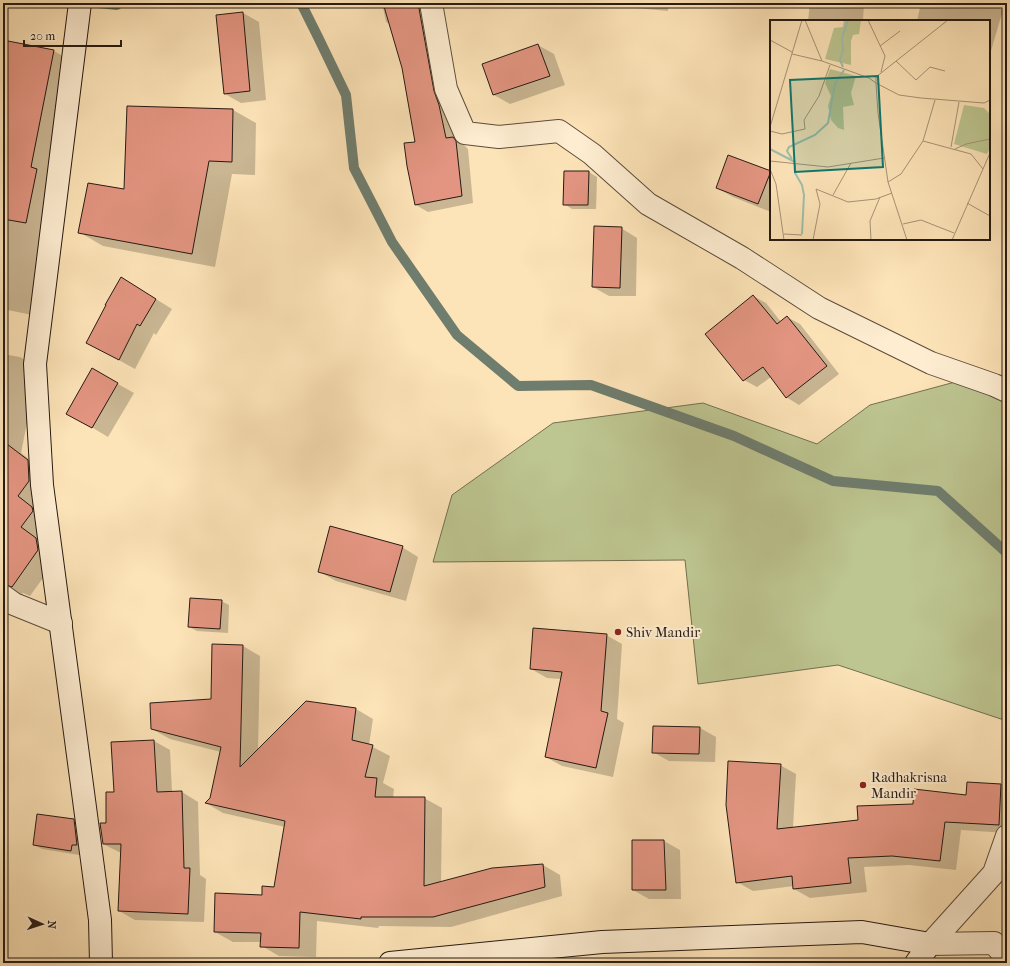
<svg xmlns="http://www.w3.org/2000/svg" width="1010" height="966" viewBox="0 0 1010 966" font-family="'IM FELL French Canon',serif">
<style>
.green{fill:#bdc590;stroke:#727051}
.shadow{fill:#0003}
.lines{fill:none;stroke-linecap:round;stroke-linejoin:round}
.stream{stroke:#6f7d6e;stroke-width:10}
.building{fill:#e39581;stroke:#271a12}
.minor-casing{stroke:#5c4c3c;stroke-width:24}
.tertiary-casing{stroke:#5c4c3c;stroke-width:24}
.secondary-casing{stroke:#271a12;stroke-width:24}
.minor{stroke:#feedd1;stroke-width:22}
.tertiary{stroke:#feedd1;stroke-width:22}
.secondary{stroke:#feedd1;stroke-width:22}
.poi-dot{fill:#8f2418;stroke:#feedd1;stroke-width:1.5}
.labels{text-anchor:middle;dominant-baseline:central;stroke-width:4;stroke-linejoin:round;paint-order:stroke}
.poi-label{font-size:14px;fill:#271a12;stroke:#feedd1;text-anchor:start}
.inset-river{fill:none;stroke:#9fbfac;stroke-width:2}
.inset-road{fill:none;stroke:#a79376;stroke-width:1}
.view{fill:#0f766e;fill-opacity:0.15;stroke:#0f766e;stroke-width:2}
.inset-edge{fill:none;stroke:#271a12;stroke-width:2}
</style>
<rect width="100%" height="100%" fill="#fde4b8"/>
<filter id="stains"><feTurbulence type="fractalNoise" baseFrequency=".005" numOctaves="4"/><feColorMatrix values="0 0 0 0 .2 0 0 0 0 .09 0 0 0 0 .02 0 0 0 .5 -.17"/></filter>
<radialGradient id="worn" r=".72"><stop offset=".6" stop-color="#630" stop-opacity="0"/><stop offset="1" stop-color="#630" stop-opacity=".3"/></radialGradient>
<path class="green" d="M955,382L1007,402V721L838,665L698,684L685,560L433,562L452,495L553,423L703,403L817,444L870,405Z"/>
<g class="shadow">
<path d="M382,3H428L456,140L465,146L468,149L473,203L428,212L416,205V143L403,67L390,24L386,22Z"/>
<path d="M628,3H669L668,11L636,8Z"/>
<path d="M810,3H864L863,21H808Z"/>
<path d="M921,3H999L997,7L1003,10L991,51H989V21H917Z"/>
<path d="M243,13L259,22L266,100L241,103L225,94Z"/>
<path d="M3,41L54,51L75,63L32,315L3,309Z"/>
<path d="M538,45L554,54L565,85L510,104L494,95Z"/>
<path d="M233,110L256,123L255,175L232,174L215,267L103,246L79,232L125,191Z"/>
<path d="M729,156L771,172V212L733,197L717,188Z"/>
<path d="M589,172L597,177L596,209H572L564,204Z"/>
<path d="M621,228L637,238L636,296H609L593,287Z"/>
<path d="M138,288L172,309L156,335L154,333L135,369L104,352Z"/>
<path d="M753,296L766,303L781,322L787,317L800,324L839,374L799,405L786,397L771,377L757,387L744,380Z"/>
<path d="M3,354L20,357L38,368L21,453L46,472L56,560L30,596L23,593L15,596L3,590Z"/>
<path d="M93,370L134,393L108,437L68,413Z"/>
<path d="M402,547L418,557L406,601L336,581L320,572Z"/>
<path d="M221,601L229,605L228,633L197,631L189,627Z"/>
<path d="M606,635L622,644L617,719L624,723L613,777L562,766L546,757L561,679L547,678L531,669Z"/>
<path d="M213,645L243,646L260,656L258,751L356,709L373,719L369,745L390,756L383,783L394,789L393,798H424L442,808L441,883L543,865L560,875L562,896L451,927L379,926L378,928L317,921L316,957L279,956L262,946V942H233L215,932L275,888L285,827L223,813L206,803L211,798L221,752L170,739L152,729L212,700Z"/>
<path d="M700,728L716,737L715,762L669,761L653,752Z"/>
<path d="M154,741L170,750L172,792H182L198,802L200,875L206,879L204,922L135,920L119,911L121,853L103,844L107,825L115,793Z"/>
<path d="M780,765L796,774L793,828L859,820L914,804L967,796L1001,785L1007,788V833L961,830L956,870L909,865L864,867L867,892L810,898L794,889V886L753,891L737,882Z"/>
<path d="M74,820L82,824L79,855L42,849L34,845Z"/>
<path d="M633,841H664L680,850L681,899H649L633,890Z"/>
<path d="M762,961L794,963H741Z"/>
</g>
<g class="lines">
<g class="stream">
<path d="M98,3L117,5L118,3"/>
<path d="M301,3L318,37L346,95L354,168L392,242L457,335L518,386L591,385L734,436L833,481L938,491L1007,553"/>
</g>
</g>
<g class="building">
<path d="M383,3H418L434,91L439,105L446,138L453,137L456,141L462,196L415,205L407,166L404,143L415,142L402,68Z"/>
<path d="M243,12L250,91L224,94L216,15Z"/>
<path d="M3,40L54,50L31,167L37,169L26,223L3,219Z"/>
<path d="M538,44L550,76L493,95L482,64Z"/>
<path d="M127,106L233,109L232,162L209,161L192,254L78,233L88,183L124,189Z"/>
<path d="M728,155L771,171L758,204L716,188Z"/>
<path d="M564,171H589L588,205H563Z"/>
<path d="M594,226L622,227L620,288L592,287Z"/>
<path d="M121,277L156,299L140,326L137,324L119,360L86,343L106,305H105Z"/>
<path d="M753,295L777,324L787,316L827,366L786,398L763,367L743,381L705,334Z"/>
<path d="M92,368L118,383L92,428L66,414Z"/>
<path d="M3,441L28,460L29,481L18,496L32,507L33,511L21,527L36,538L38,550L12,587L3,584Z"/>
<path d="M330,526L403,546L390,592L318,572Z"/>
<path d="M190,598L222,600L220,629L188,627Z"/>
<path d="M533,628L607,634L601,711L608,713L596,768L545,757L562,672L530,669Z"/>
<path d="M212,644L243,645L240,767L306,701L356,708L352,740L373,745L365,777L377,778L375,797H425L424,886L492,868L543,864L545,887L433,917H361V919L300,912L299,948L260,947L261,933L214,932L215,893L262,895V886L274,887L285,821L205,803L210,798L221,747L151,729L150,703L211,699Z"/>
<path d="M653,726L700,727L699,754L652,753Z"/>
<path d="M154,740L157,792L182,791L184,868H190L188,914L118,911L121,844H103L100,823H106V792H114L111,742Z"/>
<path d="M728,761L781,764L777,829L858,820L857,806L913,804L914,789L966,795L967,782L1001,784L999,825L945,822L940,861L892,856L848,858L851,883L793,889L792,876L736,883L726,805Z"/>
<path d="M37,814L74,819L77,845H72L71,851L33,845Z"/>
<path d="M632,840H664L666,890H632Z"/>
</g>
<g class="lines">
<g class="minor-casing">
<g id="minor">
<path d="M431,3L446,89L465,133L499,137L559,131L592,154L648,204L742,258L819,308L931,363L994,385L1007,391"/>
<path d="M3,596L14,604L61,623"/>
<path d="M930,944L994,943L1007,959"/>
</g>
</g>
<g class="tertiary-casing">
<path id="tertiary" d="M930,944L994,873L1007,836"/>
</g>
<g class="secondary-casing">
<g id="secondary">
<path d="M80,3L35,364L42,485L100,920L101,963"/>
<path d="M390,963L602,942L862,932L930,944L916,963"/>
</g>
</g>
<use href="#minor" class="minor"/>
<use href="#tertiary" class="tertiary"/>
<use href="#secondary" class="secondary"/>
</g>
<g class="poi-dot">
<circle cx="618" cy="632" r="4"/>
<circle cx="863" cy="785" r="4"/>
</g>
<g class="labels">
<g class="poi-label">
<text x="626" y="632">Shiv Mandir</text>
<text x="871" y="777">Radhakrisna<tspan x="871" dy="16">Mandir</tspan></text>
</g>
</g>
<g transform="translate(770 20)">
<rect width="220" height="220" fill="#fde4b8"/>
<path d="M74,0H91L89,14L83,15L81,21V45L55,39L64,8L73,7ZM60,49L86,56L81,73L84,85L73,87L74,110L68,108L61,100L58,86L61,76L55,63ZM194,85L214,88L220,94V128L217,134L184,124Z" fill="#bdc590"/>
<path class="inset-river" d="M73,47L70,40L73,30L72,18L78,0M0,129L25,142M22,139L17,131L19,127L45,115L58,103L65,64L74,50M25,145V153L32,165L34,175L32,214"/>
<path class="inset-road" d="M35,0L52,41M98,0L115,36L111,52M0,20L22,32M110,26L130,11M22,34L52,41L99,58L106,63M126,41L146,60L160,47L175,51M106,63V57L111,53L178,0M0,107L32,0M0,111L12,114L35,109L34,100L49,76L60,45M153,121L201,134L213,149M181,127L189,82M185,129L196,124L220,119M0,141L58,147L114,138M0,149L6,164L14,220M118,162L131,154L153,121L165,80M63,175L81,143M197,183L220,196M133,204L151,200L184,213M14,214L32,215M43,220L50,184L46,169L78,182L106,179L122,173M101,220L100,201L110,177M137,220L118,162L108,93L106,63L129,75L151,78L214,83L220,80M182,220L220,133"/>
<path class="view" d="M108,56L113,147L25,152L20,60Z"/>
<rect width="220" height="220" class="inset-edge"/>
</g>
<rect width="1010" height="966" fill="none" stroke="#fde4b8" stroke-width="16"/>
<rect x="4" y="4" width="1002" height="958" fill="none" stroke="#271a12" stroke-width="2"/>
<rect x="8" y="8" width="994" height="950" fill="none" stroke="#271a12"/>
<g transform="translate(42 924) rotate(93)" stroke="#feedd1" stroke-width="3" paint-order="stroke">
<path d="M0-3L7 15L0 10L-7 15Z" fill="#271a12"/>
<text y="-6" font-size="11" font-weight="bold" text-anchor="middle" fill="#271a12">N</text>
</g>
<path d="M24 40v6h97v-6" fill="none" stroke="#271a12" stroke-width="2"/>
<text x="30" y="40" font-size="12" fill="#271a12" stroke="#feedd1" stroke-width="3" paint-order="stroke">20 m</text>
<rect width="100%" height="100%" filter="url(#stains)"/>
<rect width="100%" height="100%" fill="url(#worn)"/>
</svg>
